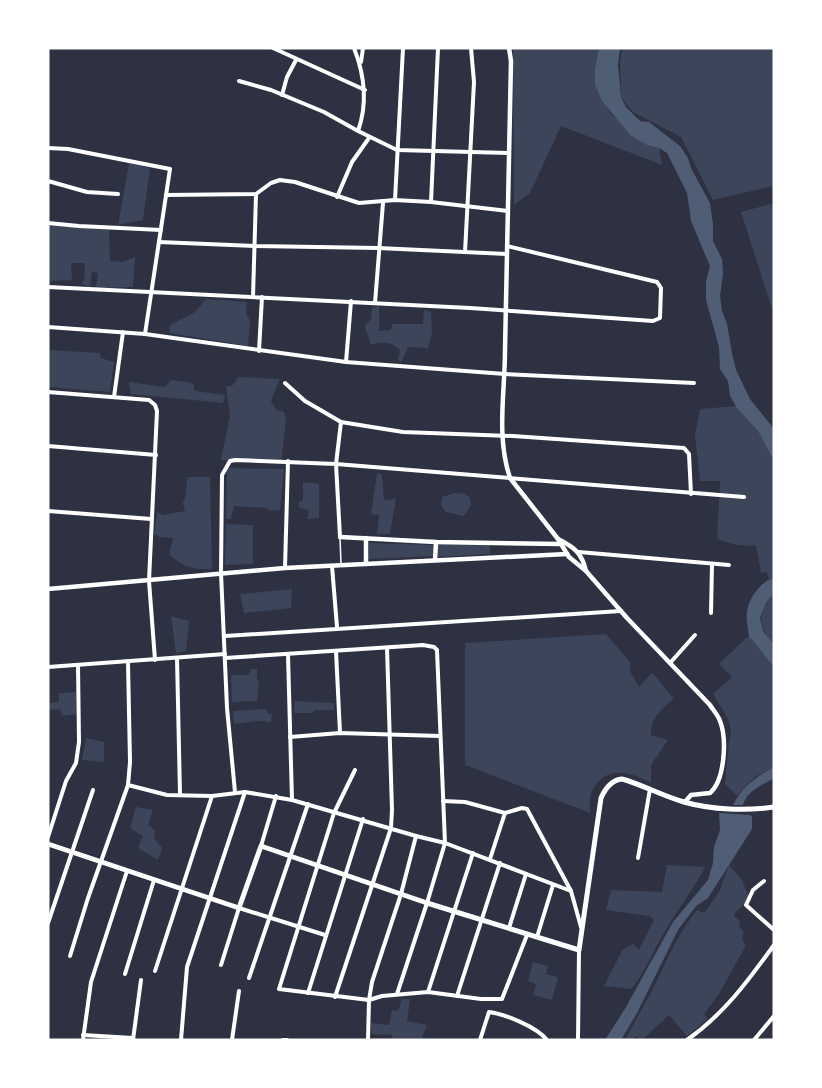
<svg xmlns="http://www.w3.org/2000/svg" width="822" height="1088" viewBox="0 0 822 1088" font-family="'Work Sans',sans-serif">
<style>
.green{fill:#3c4559}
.water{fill:#4f5d75}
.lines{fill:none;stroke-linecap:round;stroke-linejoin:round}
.service{stroke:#fff;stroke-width:1.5}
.minor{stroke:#fff;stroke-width:4}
.tertiary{stroke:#fff;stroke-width:4.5}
.secondary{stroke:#fff;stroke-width:5}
</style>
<rect width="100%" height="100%" fill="#2d3142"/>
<g class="green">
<path d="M513,48H599L595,68L610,113L649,146L659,148L662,165L561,126L530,193L514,205Z"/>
<path d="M622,48H774V186L713,200L681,137L633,112L621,97L620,63Z"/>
<path d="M129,163L150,168L143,220L118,225Z"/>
<path d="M774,203V315L741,212Z"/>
<path d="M48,225L109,230L110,261L122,262L135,257L133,287L96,288L98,273L92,272L90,287L82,284L84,280L85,263H71L72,280L48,281Z"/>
<path d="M206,299L247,302L246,313L250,321L248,346L169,333L170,325L195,312Z"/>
<path d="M379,306V331L390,330L393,324H423L424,310L431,312L432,333L428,348L408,347L401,363L398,360L400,350C389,341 383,342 370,345C371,337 365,333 365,325L371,319L372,308Z"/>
<path d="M48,350L100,353L101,358L114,362L110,392L48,387Z"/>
<path d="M238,377L280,379L271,401L277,410L284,412L286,420L281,463L221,460L230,415L226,386H232Z"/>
<path d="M171,380L193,383L195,391L225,395L223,403L131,394L129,382L165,387Z"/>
<path d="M736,406L758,431L774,461V578L769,579L766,572L761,573L756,546L736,545L717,539L720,481H700L695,436L700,409Z"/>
<path d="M227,468L284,469L280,510L269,511L268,508L234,506L231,519H226Z"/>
<path d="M377,473L382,474L384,500L396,499L390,534H377L379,515L371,514Z"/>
<path d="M188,477H210L212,569C194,570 182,567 169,554L173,538L160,537L154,534L157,512L163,515L185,511L183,502C188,494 185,486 188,477Z"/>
<path d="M303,482L319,484V518L307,519L309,510L299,508V502L303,500Z"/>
<path d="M454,493L465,494L470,498L471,505L464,516L446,512L441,505L442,497Z"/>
<path d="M226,524L253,525V564L225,565Z"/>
<path d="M369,543L433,545V556L369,559Z"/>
<path d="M437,544L490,545V554L437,557Z"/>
<path d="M292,589L291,608L244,613L240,594Z"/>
<path d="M774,593V646C757,624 757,615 774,593Z"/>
<path d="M171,616L189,621L186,651L176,653Z"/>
<path d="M606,634L630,662V671L639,687L652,673C661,681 665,690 674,698C663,708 649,720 651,735L668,740L651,765V783C631,773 608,764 593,789C589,795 590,806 590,813L465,765V643Z"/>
<path d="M749,637C759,646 764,657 774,666V767L755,777L737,796L725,784L729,741C736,725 721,708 713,694L732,677L719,664L745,639Z"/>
<path d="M251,669H257V679L259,682L257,701L232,702L231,675H249Z"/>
<path d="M76,692V714L62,716L60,709L48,710V703L59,702V693Z"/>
<path d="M295,701L334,703V710H314L312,713H294Z"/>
<path d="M266,709L268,714H272L271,722L259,721L234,724L233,711Z"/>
<path d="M86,738L104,742V762L82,760Z"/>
<path d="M136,807L153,810L148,825L155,830L154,838L162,848L158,860L138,848L143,836L130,828Z"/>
<path d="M667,865L705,867C693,890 678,909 665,931C653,951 646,971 631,989L604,986L623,949L633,944L639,950L654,920L649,916L606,910L611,890L662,892Z"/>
<path d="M729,865L742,880L749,897C746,906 737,907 734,916L740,921L739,927L744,932L742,939L746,945L719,994L704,1014L708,1019L687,1036L669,1015L642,1040L636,1036L633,1040H625C635,1021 646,1002 656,983C668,957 679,932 697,910L704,913L719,892Z"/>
<path d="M533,962L548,966L546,974L558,977L552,1000L533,995L536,984L528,981Z"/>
<path d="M402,999H410L407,1021L427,1025L421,1040H392V1035L372,1034L371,1023L389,1025L392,1010L398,1011Z"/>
</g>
<g class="water">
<path d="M599,48H620L618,65L621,97L626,107L640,121L649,122L680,146L688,158L691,168L710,203L713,224V241L722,259L723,274L720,296L722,311L727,324L732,353L736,370L750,399L774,429V461L758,431L737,408L730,396L728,381L720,369L719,347L706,300V281L710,266L691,221L687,193L667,153L659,148L649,146L631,136L602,101L595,84V68Z"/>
<path d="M774,578V593L766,603L760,618L763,631L774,645V666C764,657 759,646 749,637C748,628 745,616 748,607C751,595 763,580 774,578Z"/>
<path d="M774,767V778C763,785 746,791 743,805H733C742,787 757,776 774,767Z"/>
<path d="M719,813L750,815L752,817V829L708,898L696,906L678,930L637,1013L621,1040H605L626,1007L673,922L708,880L713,863L714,847L720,830Z"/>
</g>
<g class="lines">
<path class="service" d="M340,538L341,563"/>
<g class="minor">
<path d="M273,48L365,90"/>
<path d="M354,48C365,76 368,103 358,131"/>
<path d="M361,62L363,48"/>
<path d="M239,81L271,90L324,112L358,131L397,150L509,153"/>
<path d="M282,95L287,77L296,60"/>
<path d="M48,148L68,149L170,169L145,334"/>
<path d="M48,181L87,192L118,194"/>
<path d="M166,195L256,194L271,183L280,180L295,182L359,203L395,200L431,202L508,211"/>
<path d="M337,197L352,162L369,138"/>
<path d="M395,200L403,48"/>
<path d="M431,202L438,48"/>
<path d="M48,223L79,226L161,230"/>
<path d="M159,242L255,246L378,248L507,254"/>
<path d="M465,252L474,82L471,48"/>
<path d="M48,287L470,308L653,321L660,318L661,288L657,282L507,246"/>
<path d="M253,297L256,194"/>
<path d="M375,303L383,203"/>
<path d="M48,327L145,334L346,362L505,374L694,383"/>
<path d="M259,351L262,297"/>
<path d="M346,362L351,301"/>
<path d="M285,383L305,401L341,422L403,432L513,436L684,448L689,454L691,494"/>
<path d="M48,392L149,400L155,405L157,411L149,581L155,660"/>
<path d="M114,397L123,332"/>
<path d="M48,446L156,455"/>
<path d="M48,511L151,519"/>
<path d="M340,537L336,464L341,422"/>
<path d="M579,552L729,565"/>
<path d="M332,566L337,627"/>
<path d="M285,568L288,461"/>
<path d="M711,613L712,564"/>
<path d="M225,636L621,611"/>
<path d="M336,651L340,733"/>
<path d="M288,655L292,800"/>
<path d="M177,658L180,794"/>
<path d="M225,658L423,645L434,647L437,650L445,843L427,903L397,994"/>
<path d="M670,663L695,635"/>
<path d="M48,667L225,654"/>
<path d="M290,737L340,733L440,736"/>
<path d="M355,770L334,813L279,989L369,1000L382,996L428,992L481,999H502L527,935"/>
<path d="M128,785L167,795L212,796L245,792L292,800L416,836L445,843L571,891"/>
<path d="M235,792L227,708L221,573L222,475L230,461L235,460L336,464L744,497"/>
<path d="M443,801L465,802L505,813L522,808L527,809L571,891L581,927"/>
<path d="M48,837L66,781L76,763L79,742L78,665"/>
<path d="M261,846L276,796"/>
<path d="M638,858L650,789"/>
<path d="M490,859L505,813"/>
<path d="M764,881L753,890L746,905L774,930"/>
<path d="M48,923L93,790"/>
<path d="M509,928L526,874"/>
<path d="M537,937L553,885"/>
<path d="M70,956L88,898L128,785L130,762L128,662"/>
<path d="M221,965L239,908L325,935"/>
<path d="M155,971L212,796"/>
<path d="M125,974L154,880"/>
<path d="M249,978L308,804"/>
<path d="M428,992L473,853"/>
<path d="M308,993L363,819"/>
<path d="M457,996L500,863"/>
<path d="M335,997L391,828L392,810L387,648"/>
<path d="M83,1035L133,1038"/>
<path d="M83,1040L91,982L127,871"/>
<path d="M133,1040L141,980"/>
<path d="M181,1040L187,967L245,792"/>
<path d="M232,1040L239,991"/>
<path d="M283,1040H287"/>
<path d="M368,1040L369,1000L372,982L401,894L416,836"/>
<path d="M480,1040L489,1012C505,1014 537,1027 547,1040"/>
<path d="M578,1040L579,950"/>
<path d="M687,1040C724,1014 748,981 774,945"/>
<path d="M754,1040L774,1016"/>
</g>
<g class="tertiary">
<path d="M509,48L511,61C509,157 507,254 505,350C505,393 496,436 510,478L558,539L569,557L586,571L627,618L710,705C713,710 718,715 720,721C727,739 725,780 710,793L691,795L685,802"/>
<path d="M340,537L436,542L560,544"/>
<path d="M558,539C574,547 582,553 586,571"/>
<path d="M435,560L436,542"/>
<path d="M366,564V538"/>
<path d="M48,589L285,568L567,554"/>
</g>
<path class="secondary" d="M48,844L239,908L261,846L427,903L579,950L601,798C605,789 611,780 622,779C643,785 663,796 684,802C712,810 746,811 774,807"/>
</g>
<rect width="822" height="1088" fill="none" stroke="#ffffff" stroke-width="99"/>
</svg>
